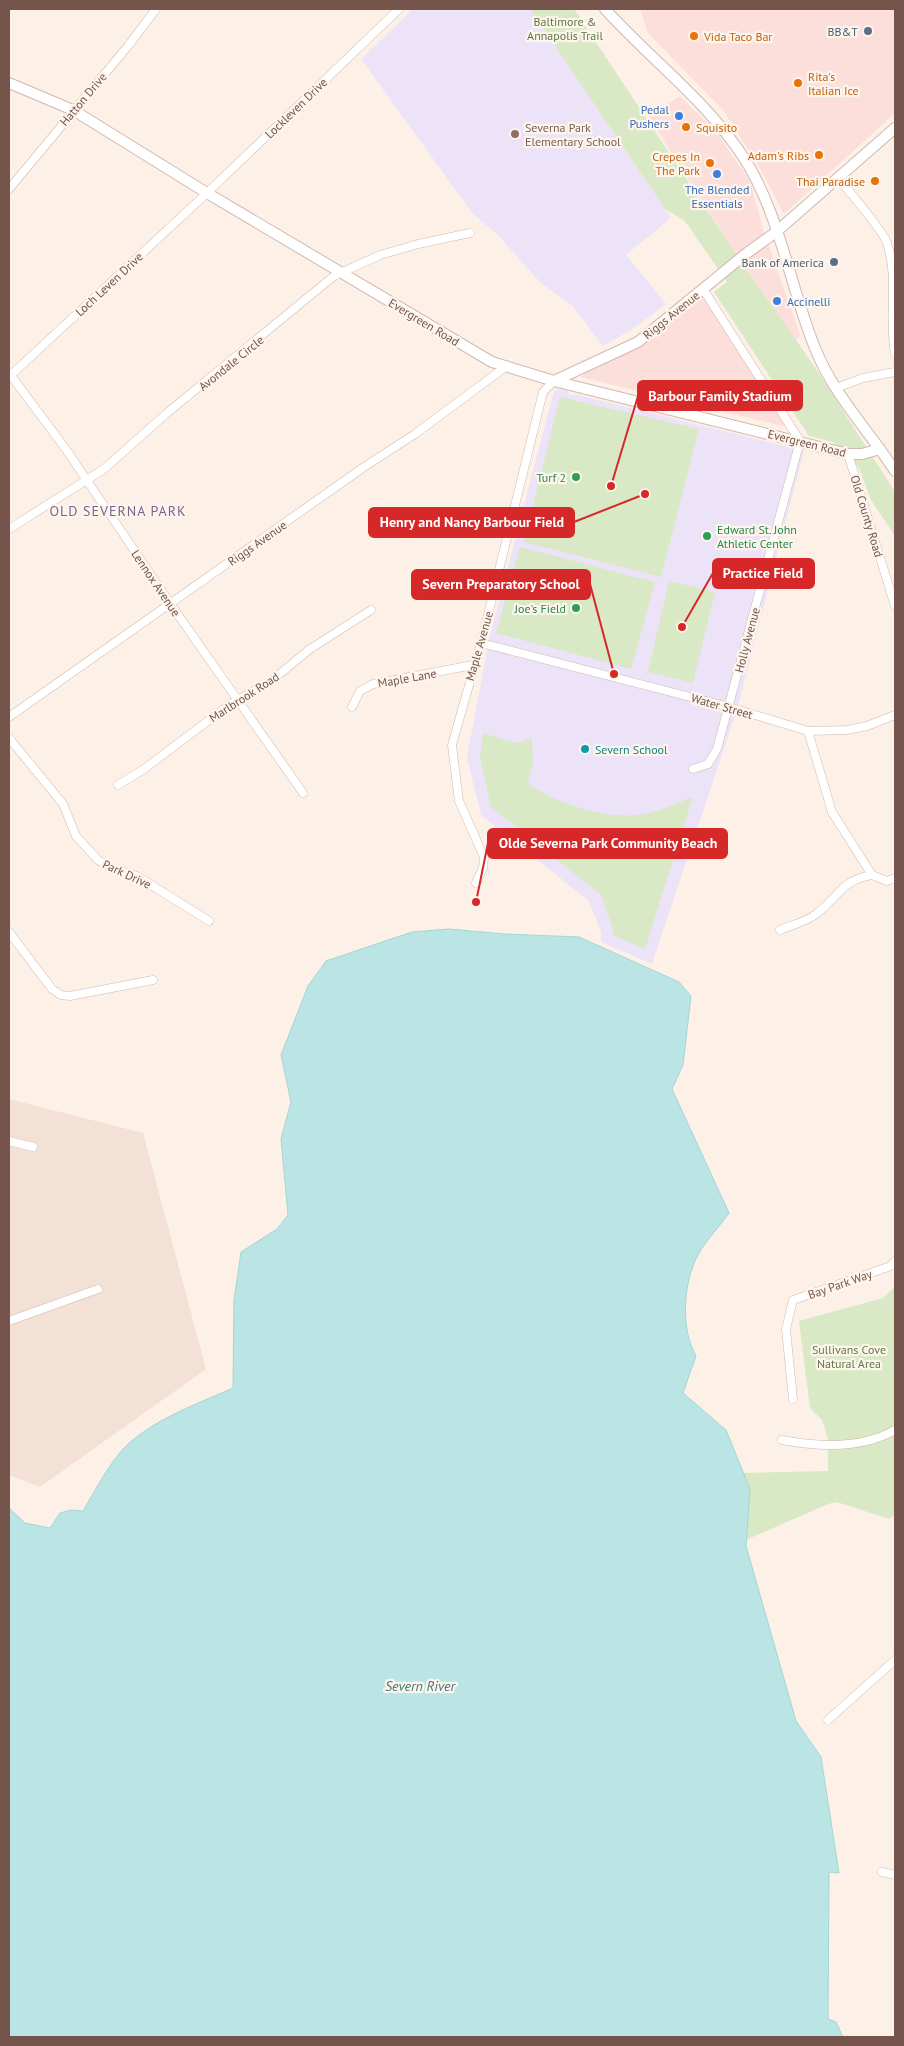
<svg xmlns="http://www.w3.org/2000/svg" width="904" height="2046" viewBox="0 0 904 2046" font-family="'PT Sans',sans-serif">
<style>
.residential{fill:#f3e1d5}
.commercial{fill:#fcdfdb}
.education{fill:#ede3f8}
.green{fill:#d9e9c5}
.water{fill:#bbe5e4;stroke:#a2d6d6}
.lines{fill:none;stroke-linecap:round;stroke-linejoin:round}
.minor-casing{stroke:#cfb9b0;stroke-width:9}
.tertiary-casing{stroke:#cfb9b0;stroke-width:12}
.minor{stroke:#fff;stroke-width:8}
.tertiary{stroke:#fff;stroke-width:10}
.service-dot{fill:#5c6f8a;stroke:#fef5ed;stroke-width:2}
.food-dot{fill:#e8710a;stroke:#fef5ed;stroke-width:2}
.shop-dot{fill:#3f7fe0;stroke:#fef5ed;stroke-width:2}
.education-dot{fill:#8d6e63;stroke:#fef5ed;stroke-width:2}
.leisure-dot{fill:#2e9e5b;stroke:#fef5ed;stroke-width:2}
.culture-dot{fill:#0f9aa8;stroke:#fef5ed;stroke-width:2}
.labels{text-anchor:middle;dominant-baseline:central;stroke-width:4.5;stroke-linejoin:round;paint-order:stroke}
.park-label{font-size:12px;fill:#5d7a44;stroke:#fef5ed}
.service-label{font-size:12px;fill:#4e5e75;stroke:#fef5ed;text-anchor:end}
.food-label{font-size:12px;fill:#c56008;stroke:#fef5ed;text-anchor:start}
.street-label{font-size:12px;fill:#75544c;stroke:#fef5ed}
.shop-label{font-size:12px;fill:#366cbe;stroke:#fef5ed;text-anchor:end}
.education-label{font-size:12px;fill:#785e54;stroke:#fef5ed;text-anchor:start}
.leisure-label{font-size:12px;fill:#27864d;stroke:#fef5ed;text-anchor:end}
.culture-label{font-size:12px;fill:#0d838f;stroke:#fef5ed;text-anchor:start}
.neighbourhood-label{font-size:14px;letter-spacing:1px;fill:#7a6491;stroke:#fef5ed}
.water-label{font-size:14px;font-style:italic;fill:#407979;stroke:#fef5ed}
.leader{fill:none;stroke:#d62828;stroke-width:2}
.callout-dot{fill:#d62828;stroke:#fef5ed;stroke-width:2}
.callout{fill:#d62828;stroke:#d62828;stroke-width:2}
.callout-label{font-size:14px;text-anchor:middle;font-weight:bold;fill:#fff}
</style>
<rect width="100%" height="100%" fill="#fcf0e7"/>
<path class="residential" d="M9,1099L143,1133L206,1369L40,1487L9,1475Z"/>
<g class="commercial">
<path d="M640,9H895V113L784,214L758,165L723,110L648,33Z"/>
<path d="M680,96L716,132L750,181L763,229L800,335L794,345L648,116Z"/>
<path d="M704,297L787,427L580,377Z"/>
</g>
<g class="education">
<path d="M413,9H530L671,218L626,255L666,304L634,328L603,346L573,306L540,282L496,233L473,214L361,59Z"/>
<path d="M559,389L568,391L569,395H578L804,451L736,713L652,964L601,942V932L589,901L481,815L467,757L490,636L554,391Z"/>
</g>
<g class="green">
<path d="M530,9H574L746,269L819,373L895,492V536L871,500L859,468L833,442L809,436L714,292L727,282L685,221L665,209Z"/>
<path d="M560,397L699,429L661,577L524,542Z"/>
<path d="M520,547L655,582L631,669L496,633Z"/>
<path d="M669,581L715,592L693,683L648,672Z"/>
<path d="M483,733L516,743L532,738L533,762L528,783C561,807 617,824 657,811C670,807 682,801 693,797L645,949L613,935L612,926L601,895L491,807L480,757Z"/>
<path d="M895,1286V1515L889,1519L837,1502L828,1504L746,1540L740,1473L828,1471V1439L822,1420L810,1408L799,1321L883,1298Z"/>
</g>
<path class="water" d="M449,929L504,934L579,937L679,982L691,996L683,1065L672,1089L729,1213C720,1226 707,1239 699,1253C683,1281 680,1328 696,1356L683,1393L726,1430L750,1489L746,1546L796,1721L821,1757L839,1873L829,1872L828,2019L836,2022L843,2037H9V1508L25,1523L50,1528L60,1513L71,1510L83,1511C95,1491 110,1461 128,1444C157,1418 197,1404 233,1388L234,1300L241,1252L277,1229L288,1215L281,1139L291,1102L281,1055L308,986L326,961L412,932Z"/>
<g class="lines">
<g class="minor-casing">
<g id="minor">
<path d="M839,179C849,192 883,230 887,243C899,278 888,317 895,353"/>
<path d="M9,189L128,46L156,9"/>
<path d="M9,373L65,448L176,612L303,793"/>
<path d="M10,376L207,193L399,9"/>
<path d="M836,388L863,378L895,372"/>
<path d="M848,454L895,606"/>
<path d="M9,529L104,469L167,413L334,276L380,255L418,244L470,233"/>
<path d="M481,643L729,707L808,731L847,730L867,726L895,715"/>
<path d="M352,707L360,691L373,684L473,665"/>
<path d="M9,717L364,467L415,434L504,368"/>
<path d="M808,731L832,812L872,875L887,881L895,878"/>
<path d="M9,738L63,804L76,836L98,860L114,869L137,876L209,921"/>
<path d="M693,769L708,764L717,749L800,441L703,289"/>
<path d="M118,785L144,769L229,705L270,682L310,649L371,610"/>
<path d="M476,883L483,868L484,857L459,801L452,745L481,643L543,392L554,381"/>
<path d="M780,930C791,925 806,922 816,914C838,898 841,880 872,875"/>
<path d="M9,932L52,989L61,995L70,996L153,980"/>
<path d="M9,1141L33,1147"/>
<path d="M9,1321L98,1289"/>
<path d="M793,1399L786,1329L793,1300L891,1266L895,1261"/>
<path d="M782,1440C819,1447 862,1449 895,1430"/>
<path d="M828,1720L895,1660"/>
<path d="M882,1872L895,1875"/>
</g>
</g>
<g class="tertiary-casing">
<g id="tertiary">
<path d="M605,9C650,59 706,100 744,158C780,214 790,287 815,348C833,394 869,431 895,471"/>
<path d="M9,83L73,110L207,193L492,362L554,381L848,454H862L880,449"/>
<path d="M554,381L638,342L747,253L776,232L895,128"/>
</g>
</g>
<use href="#minor" class="minor"/>
<use href="#tertiary" class="tertiary"/>
</g>
<g class="service-dot">
<circle cx="868" cy="31" r="5"/>
<circle cx="834" cy="262" r="5"/>
</g>
<g class="food-dot">
<circle cx="694" cy="36" r="5"/>
<circle cx="798" cy="83" r="5"/>
<circle cx="686" cy="127" r="5"/>
<circle cx="819" cy="155" r="5"/>
<circle cx="710" cy="163" r="5"/>
<circle cx="875" cy="181" r="5"/>
</g>
<g class="shop-dot">
<circle cx="679" cy="116" r="5"/>
<circle cx="717" cy="174" r="5"/>
<circle cx="777" cy="301" r="5"/>
</g>
<circle class="education-dot" cx="515" cy="134" r="5"/>
<g class="leisure-dot">
<circle cx="576" cy="477" r="5"/>
<circle cx="707" cy="536" r="5"/>
<circle cx="576" cy="608" r="5"/>
</g>
<circle class="culture-dot" cx="585" cy="749" r="5"/>
<g class="labels">
<g class="park-label">
<text x="565" y="21">Baltimore &amp;<tspan x="565" dy="14">Annapolis Trail</tspan></text>
<text x="849" y="1349">Sullivans Cove<tspan x="849" dy="14">Natural Area</tspan></text>
</g>
<g class="service-label">
<text x="858" y="31">BB&amp;T</text>
<text x="824" y="262">Bank of America</text>
</g>
<g class="food-label">
<text x="704" y="36">Vida Taco Bar</text>
<text x="808" y="76">Rita's<tspan x="808" dy="14">Italian Ice</tspan></text>
<text x="696" y="127">Squisito</text>
<text x="809" y="155" text-anchor="end">Adam's Ribs</text>
<text x="700" y="156" text-anchor="end">Crepes In<tspan x="700" dy="14">The Park</tspan></text>
<text x="865" y="181" text-anchor="end">Thai Paradise</text>
</g>
<g class="street-label">
<text transform="translate(83 99) rotate(-50)">Hatton Drive</text>
<text transform="translate(296 108) rotate(-44)">Lockleven Drive</text>
<text transform="translate(109 284) rotate(-43)">Loch Leven Drive</text>
<text transform="translate(671 315) rotate(-39)">Riggs Avenue</text>
<text transform="translate(424 322) rotate(31)">Evergreen Road</text>
<text transform="translate(231 363) rotate(-39)">Avondale Circle</text>
<text transform="translate(807 443) rotate(14)">Evergreen Road</text>
<text transform="translate(867 516) rotate(73)">Old County Road</text>
<text transform="translate(257 543) rotate(-35)">Riggs Avenue</text>
<text transform="translate(156 583) rotate(56)">Lennox Avenue</text>
<text transform="translate(747 640) rotate(-75)">Holly Avenue</text>
<text transform="translate(479 646) rotate(-74)">Maple Avenue</text>
<text transform="translate(407 678) rotate(-10)">Maple Lane</text>
<text transform="translate(244 697) rotate(-33)">Marlbrook Road</text>
<text transform="translate(722 706) rotate(16)">Water Street</text>
<text transform="translate(127 874) rotate(25)">Park Drive</text>
<text transform="translate(840 1284) rotate(-19)">Bay Park Way</text>
</g>
<g class="shop-label">
<text x="669" y="109">Pedal<tspan x="669" dy="14">Pushers</tspan></text>
<text x="717" y="189" text-anchor="middle">The Blended<tspan x="717" dy="14">Essentials</tspan></text>
<text x="787" y="301" text-anchor="start">Accinelli</text>
</g>
<g class="education-label">
<text x="525" y="127">Severna Park<tspan x="525" dy="14">Elementary School</tspan></text>
</g>
<g class="leisure-label">
<text x="566" y="477">Turf 2</text>
<text x="717" y="529" text-anchor="start">Edward St. John<tspan x="717" dy="14">Athletic Center</tspan></text>
<text x="566" y="608">Joe's Field</text>
</g>
<g class="culture-label">
<text x="595" y="749">Severn School</text>
</g>
<g class="neighbourhood-label">
<text x="118" y="511">OLD SEVERNA PARK</text>
</g>
<g class="water-label">
<text x="420" y="1686">Severn River</text>
</g>
</g>
<path class="leader" d="M611 486L638 396M645 494L574 522M682 627L713 573M614 674L590 584M476 902L488 843"/>
<g class="callout-dot">
<circle cx="611" cy="486" r="5"/>
<circle cx="645" cy="494" r="5"/>
<circle cx="682" cy="627" r="5"/>
<circle cx="614" cy="674" r="5"/>
<circle cx="476" cy="902" r="5"/>
</g>
<g class="callout">
<rect x="638" y="381" width="164" height="29" rx="5"/>
<rect x="369" y="508" width="205" height="29" rx="5"/>
<rect x="713" y="559" width="101" height="29" rx="5"/>
<rect x="412" y="570" width="178" height="29" rx="5"/>
<rect x="488" y="829" width="239" height="29" rx="5"/>
</g>
<g class="callout-label">
<text x="720" y="401">Barbour Family Stadium</text>
<text x="472" y="527">Henry and Nancy Barbour Field</text>
<text x="763" y="578">Practice Field</text>
<text x="501" y="589">Severn Preparatory School</text>
<text x="608" y="848">Olde Severna Park Community Beach</text>
</g>
<rect width="904" height="2046" fill="none" stroke="#75544c" stroke-width="20"/>
</svg>
